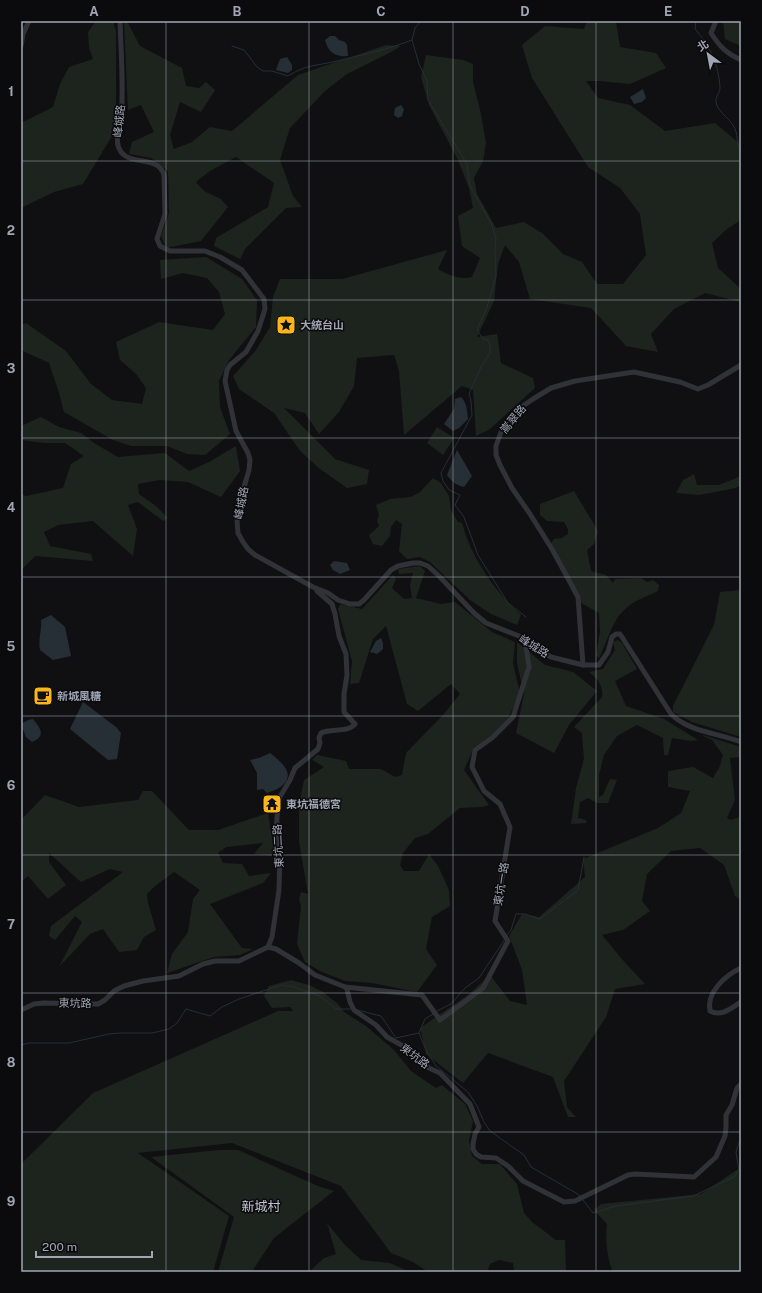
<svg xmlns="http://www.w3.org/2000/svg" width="762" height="1293" viewBox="0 0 762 1293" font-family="'Public Sans','Noto Sans TC',sans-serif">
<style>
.green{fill:#1c241d}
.water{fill:#262e36}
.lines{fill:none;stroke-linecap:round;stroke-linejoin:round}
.stream{stroke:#262e36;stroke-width:1}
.minor{stroke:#313237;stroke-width:5}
.grid{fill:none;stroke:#a0a6b4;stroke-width:1;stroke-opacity:0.55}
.labels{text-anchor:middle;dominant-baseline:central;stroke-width:3;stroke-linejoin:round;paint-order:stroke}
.street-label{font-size:11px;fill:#a0a6b4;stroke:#0b0b0d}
.poi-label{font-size:11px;font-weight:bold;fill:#a0a6b4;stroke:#0b0b0d;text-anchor:start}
.quarter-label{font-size:13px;fill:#c1c5cf;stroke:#0b0b0d}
.neatline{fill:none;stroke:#a0a6b4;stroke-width:1.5}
.grid-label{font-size:13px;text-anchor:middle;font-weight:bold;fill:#a0a6b4}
</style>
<rect width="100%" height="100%" fill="#101012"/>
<g class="green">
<path d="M96,21H113L116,31V108L112,136L83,184L54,192L21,208V122L25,121L53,107L60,84L69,67L93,59L89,48L88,32Z"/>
<path d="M124,21H127L140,46L182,68L186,86L199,88L206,82L215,90L201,112L180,102L170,135L174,149L192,142L210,127L232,131L298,75L386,45L401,46L391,52L347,74L325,91L290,128L280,160L293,196L302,207L286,208L245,249L240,259L214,246L216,238L268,207L274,183L236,157L210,171L196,182L204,191L221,199L228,207L201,241L166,248L161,236L169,213L168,171L151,158L129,154L132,142L154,132L141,105L128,110Z"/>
<path d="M587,21H616L620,47L656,53L666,68L630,84L599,81H586L598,98L630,105L665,131L715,123L738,142L741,152V220L727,229L712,243L718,268L741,289V302L705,293L674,309L651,334L658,352L626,346L591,308L530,299L519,262L505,245L498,264L494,301L477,337L497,334L501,363L533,378L535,388L490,429L476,436L473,390L462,386L404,435L399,371L394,355L357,358L354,386L339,412L319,434L305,413L284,408L335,459L369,470L367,484L347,488L320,469L300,451L274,413L239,389L233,376L256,350L270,327L273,297L280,279H342L447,250L438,269C448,275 460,280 472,277L480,258L462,246L458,216L473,208L469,188L458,160L429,105L421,77L426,55L463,60L473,64V82L481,114L486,143L483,161L474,178L477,194L496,228L524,222L542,233L563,254L582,262L597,284H623L646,255L640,214L620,188L588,167L532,78L522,45L545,26L584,29Z"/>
<path d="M723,21H741V46L725,39Z"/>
<path d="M206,257L242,279L257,300L256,327L229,360L219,381L220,407L230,434L205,455L187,454L167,446H131L113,440L64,412L59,393L49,363L21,350V325L26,323L66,351L91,384L112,400L142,404L146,388L136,374L120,360L116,342L159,322L213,330L225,314L219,292L207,278L183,273L161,279L160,260Z"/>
<path d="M41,417L59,427L81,433L94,443L118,457L165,453L189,471L209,462L236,446L240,471L221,497L188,482L160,480L138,484L139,494L156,506L168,518L163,521L138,502L128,505L137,529L133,556L93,521L58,525L44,532L50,546L91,554L93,561L35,556L21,570V494L26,496L63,488L71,464L84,456L65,443H44L21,440V426Z"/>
<path d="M437,427L454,438L443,455L427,443Z"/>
<path d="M694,474L697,485H719L741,476V485L736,488L699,495L676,493L683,480Z"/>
<path d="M433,478L441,483L449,496L451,510L458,522L462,523C472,559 493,589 521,615L517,625L491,614L470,600L430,562L420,557L407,559L399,551L402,524L396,520L391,527L390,536L382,546L373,544L369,535L379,526L377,521L379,515L376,505L390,499L411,497L420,492Z"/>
<path d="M574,491L598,531L594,544L587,550L591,571L606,575L613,583L615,579L641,578L647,582L653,580L659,585L658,591C646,597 632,601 623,611C612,622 606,644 599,658L596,656L600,632L599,613L581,603L551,543L554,539L562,538L568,534V529L564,522L547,521L540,515V504Z"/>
<path d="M420,566L425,571L416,598L441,604L455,602L492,632L515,642L513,663L520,693L506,723L490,738L474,747L464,770L489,805L482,807L460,808L428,834L415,838L403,853L400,865L404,871H419L429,854L438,866L449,890L450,906L432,917L426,949L437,965L417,992L372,983L345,981L320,971L305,962L297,944L301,906L299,899L301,892L308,894L299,842V805L304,780L324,767L312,760L317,755L346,761L349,769H381L395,777L402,775L406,753L443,715L460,694L451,684L418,711L407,704L386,626L373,639L359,683L350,684L352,661L338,609L340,604L362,609L393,575L396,579L392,588L404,599L412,598L410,585L413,573L399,574L398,569Z"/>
<path d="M741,590V737L692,722L673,712V706L714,625L720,592Z"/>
<path d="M618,640L622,643L637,669L615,681L626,706L664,719L698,740L691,741L672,738L668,755H664L663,738L637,725L617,736L604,755L599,775V797L603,795L610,779L617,780L608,803H597L588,798L580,802L578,818L586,820L587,823L571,824L576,788L584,759L582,733L574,727L602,697C604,686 597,678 589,672L603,669L615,650L613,642Z"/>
<path d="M517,642L545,665L573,672L597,691L569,725L554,753L516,733L524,694L517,663Z"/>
<path d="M703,735L741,747V757L730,758L735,800L727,818L730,820L741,817V900L735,896L724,865L700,848L671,851L647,874L642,901L650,911L623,930L602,935L621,958L645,984L615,989L606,1017L564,1081L567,1107L576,1117H568L553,1077L488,1053L463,1083L426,1054L420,1028L468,995L490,975L510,1001L527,1005L522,970L509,936L522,914L539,917L585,877L583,859L658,828L681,813L690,791L668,787V771L693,767L713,778L720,766L723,755L712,740L703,736Z"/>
<path d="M143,791H152L189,830H218L268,813L275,856L254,854L263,843L226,847L218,853L223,863L242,864L249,876L271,873L263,883L210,904L242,948L253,949L240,955L214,957L167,973L172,954L188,932L193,899L200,890L174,872L155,886L147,894L148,903L156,930L144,937L137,950L119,952L103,929L90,934L59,967L82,922L75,916L55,940L49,936L51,926L123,872L110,869L81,882L49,853V862L66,885L48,899L28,876L22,881L23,902L21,904V820L45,795L79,807L138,800Z"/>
<path d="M291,980L309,985L323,992L337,1003L344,1012L366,1026L394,1050L411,1071L436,1088L442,1085L465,1104L473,1121L469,1141L472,1156L482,1164H500L517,1184L524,1213L532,1222L556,1240H565L566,1272H514L513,1263L499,1260L490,1264L487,1272H428L413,1262L391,1253L341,1186L232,1143L138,1153L229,1216L213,1272H21V1164L93,1093L278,1011H293L290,1007L272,1008L264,996L269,986Z"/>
<path d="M219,1150H238L318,1186L334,1191L274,1238L253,1270L254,1272H218L234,1217L151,1157Z"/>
<path d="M741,1167V1272H613C607,1260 605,1237 607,1224L594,1210L601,1204L701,1194Z"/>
<path d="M327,1223L344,1244L361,1260L390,1263L410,1272H309L324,1258L336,1254Z"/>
</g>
<g class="water">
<path d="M330,36H335L339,40L345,42L347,45L348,56C336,57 328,53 325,40Z"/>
<path d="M287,57L292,65V70L288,73L276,70L280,59Z"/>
<path d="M643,89L646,98L642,102L634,104L630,97Z"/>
<path d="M401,105L404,109L402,116L398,118L394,115L395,108Z"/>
<path d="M461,397C467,403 467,411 468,419L459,428L453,431L444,424L454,409L455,399Z"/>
<path d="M457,450L472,476L464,487C456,485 452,482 447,475Z"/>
<path d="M334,561L347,563L350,570L340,574L333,570L330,565Z"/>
<path d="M51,615L65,627L71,656L53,660L40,650C38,639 42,630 41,620Z"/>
<path d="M381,638L383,643V649L377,654L370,652L376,641Z"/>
<path d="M83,702L116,727L121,733L117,759L108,760L70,729Z"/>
<path d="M33,719C41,729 46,736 32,742L26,737L21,724L28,720Z"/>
<path d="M270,753C275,757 283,763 286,769C293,783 277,790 267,793L263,789L257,790V773L250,760L259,758Z"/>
</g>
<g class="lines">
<g class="stream">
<path d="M421,21L415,28L412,40L419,64L427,81L428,100L467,164L470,186L491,223L496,238L495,248L496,276L487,307L477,330L483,339L488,340L490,345V353L481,367L469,394L471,401L472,415L441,473L443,481L449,490L460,495L455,505L464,517L478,555L508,603L526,617"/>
<path d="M696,21L695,29C710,46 719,65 720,88C720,93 715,97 716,102C717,111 728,117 733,125C739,134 736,144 741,154"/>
<path d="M232,46L244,50L248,55L257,67L263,71H272L288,76C307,64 317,66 337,61C362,55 389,49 412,40"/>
<path d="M507,935L511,930L516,914H525L540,919L578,890L584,857"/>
<path d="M357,1010L381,1016L396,1038L419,1033L426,1050L436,1066L468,1092L477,1106L484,1122L490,1131L524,1155L531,1167L576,1193L580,1196"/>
<path d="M437,1011L451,1004L465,988L479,978L505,939"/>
<path d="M419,1033L425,1019L433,1014"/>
<path d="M21,1045L29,1043H69L109,1034L120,1033H152L169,1029L177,1023L186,1009L210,1016L222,1007L239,999L281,985L294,987L320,996L336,1009H352"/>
<path d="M583,1200L593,1213L616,1206L693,1196L734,1177L739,1170L736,1152L741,1137"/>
</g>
<g class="minor">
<path d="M120,21C121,55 124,89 121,122C119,133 114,142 121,152C132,166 158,155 164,175L165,214L157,239L160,246L170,251H205L220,257L242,270L264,299L265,309L258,331L246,352L230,365L227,370L225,381L236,431L248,453L250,460L249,470L242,494L237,521L238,533L243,542L248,549L255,555L313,587L328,593L338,600L350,604H359L364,600L391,570L398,566L413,563H420L428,566L439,576L474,613L486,623L519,636L551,657L583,665H599L608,652L612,637L616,634H620L671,714C689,732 718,733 741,742"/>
<path d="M716,21L711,33C720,47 726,53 741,60"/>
<path d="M21,46L23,34L29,21"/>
<path d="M583,665L578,597L552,549L530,514L512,488L500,465L496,455V446L501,432L520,408L533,399L551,388L575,381L634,372L680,382L698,389L708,385L741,365"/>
<path d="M268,947L272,937L279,890L280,852L276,836L278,800L290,780L295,768L318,749L320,743L319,738L321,733C331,728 348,733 355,724L344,712V694L347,675L346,654L339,636L335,614L332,604L317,591"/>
<path d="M741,968C726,975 706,992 710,1011C722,1017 731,1008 741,1002"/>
<path d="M345,987L422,995L440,1020L483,988L508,941L495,921L510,827L500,804L484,791L472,767L475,750L492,738L513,717L529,667L525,640"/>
<path d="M21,1010L34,1004L43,1003L98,1004L105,1000L114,991L124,986L143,981L179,976L203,964L215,961H239L268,947L276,949L299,963L315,975L345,987L347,989L350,1002L354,1010L376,1025L387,1037L405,1047L429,1068L440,1073L470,1104L479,1127L475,1134L473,1144V1149L476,1154L481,1157L496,1158L508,1166L523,1181L564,1202L575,1201L628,1175L635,1174L694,1177L716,1157L725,1136L726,1127V1115L732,1105L737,1088L741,1084"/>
</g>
</g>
<path class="grid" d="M166,21V1272M309,21V1272M453,21V1272M596,21V1272M21,161H741M21,300H741M21,438H741M21,577H741M21,716H741M21,855H741M21,993H741M21,1132H741"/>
<defs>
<g id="sight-square" transform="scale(1)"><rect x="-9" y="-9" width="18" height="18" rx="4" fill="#fdb51c" stroke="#0b0b0d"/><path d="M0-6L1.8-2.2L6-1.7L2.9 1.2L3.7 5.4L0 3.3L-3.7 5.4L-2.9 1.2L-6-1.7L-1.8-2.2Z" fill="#111"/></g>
<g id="cafe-square" transform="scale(1)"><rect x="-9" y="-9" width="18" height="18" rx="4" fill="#fdb51c" stroke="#0b0b0d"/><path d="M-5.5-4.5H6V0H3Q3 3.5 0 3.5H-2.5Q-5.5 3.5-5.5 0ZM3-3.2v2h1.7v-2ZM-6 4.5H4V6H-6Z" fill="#111"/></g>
<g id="temple-square" transform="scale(1)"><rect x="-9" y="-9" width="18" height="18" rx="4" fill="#fdb51c" stroke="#0b0b0d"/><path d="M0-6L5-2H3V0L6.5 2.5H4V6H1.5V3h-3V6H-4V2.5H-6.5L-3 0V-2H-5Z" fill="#111"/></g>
</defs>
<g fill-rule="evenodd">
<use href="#sight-square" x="286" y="325"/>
<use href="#cafe-square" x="43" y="696"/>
<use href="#temple-square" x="272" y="804"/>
</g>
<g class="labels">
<g class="street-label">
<text transform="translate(119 121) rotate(-84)">峰城路</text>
<text transform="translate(513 419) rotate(-50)">嵩翠路</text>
<text transform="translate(241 503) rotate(-79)">峰城路</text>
<text transform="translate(534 646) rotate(32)">峰城路</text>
<text transform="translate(278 846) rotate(-93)">東坑二路</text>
<text transform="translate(501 884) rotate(-81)">東坑一路</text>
<text transform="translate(75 1003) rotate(1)">東坑路</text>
<text transform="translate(415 1056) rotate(37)">東坑路</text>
</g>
<g class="poi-label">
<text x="300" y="325">大統台山</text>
<text x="57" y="696">新城風糖</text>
<text x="286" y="804">東坑福德宮</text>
</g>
<g class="quarter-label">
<text x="261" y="1206">新城村</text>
</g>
</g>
<rect width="762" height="1293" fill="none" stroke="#0b0b0d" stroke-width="44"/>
<g transform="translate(708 54) rotate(328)" stroke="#0b0b0d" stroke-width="3" paint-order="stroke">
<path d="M0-3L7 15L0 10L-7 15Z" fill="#a0a6b4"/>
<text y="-6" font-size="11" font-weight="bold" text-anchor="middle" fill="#a0a6b4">北</text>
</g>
<path d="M36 1251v6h116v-6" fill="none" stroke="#a0a6b4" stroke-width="2"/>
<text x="42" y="1251" font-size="12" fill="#a0a6b4" stroke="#0b0b0d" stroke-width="3" paint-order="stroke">200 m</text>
<rect x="22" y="22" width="718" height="1249" class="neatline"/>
<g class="grid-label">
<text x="94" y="16">A</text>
<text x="237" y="16">B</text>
<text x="381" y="16">C</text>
<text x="525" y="16">D</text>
<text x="668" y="16">E</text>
<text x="11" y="96">1</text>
<text x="11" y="235">2</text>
<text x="11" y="373">3</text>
<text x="11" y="512">4</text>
<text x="11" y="651">5</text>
<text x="11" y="790">6</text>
<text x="11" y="929">7</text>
<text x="11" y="1067">8</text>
<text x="11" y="1206">9</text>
</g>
</svg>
